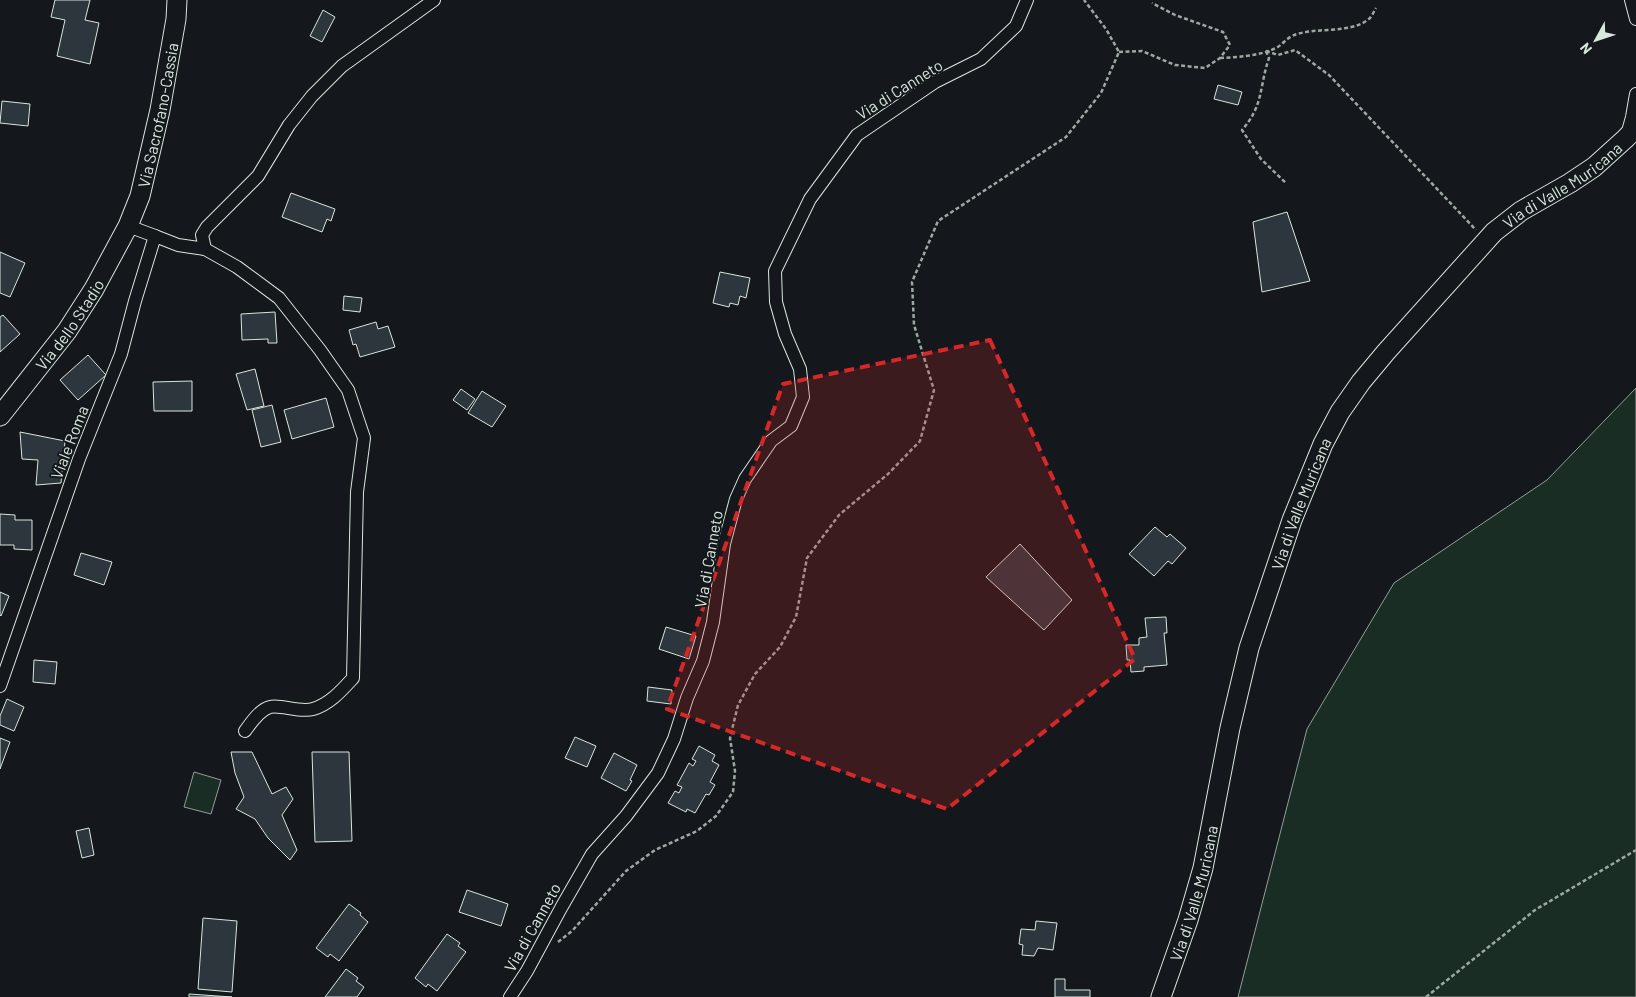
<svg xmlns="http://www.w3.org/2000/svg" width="1636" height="997" viewBox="0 0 1636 997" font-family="Barlow,sans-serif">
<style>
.green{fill:#1a2d24;stroke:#939e99}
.building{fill:#2c363c;stroke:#d8e6dc}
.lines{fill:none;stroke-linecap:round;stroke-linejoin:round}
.street-casing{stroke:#d8e6dc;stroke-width:14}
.secondary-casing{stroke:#d8e6dc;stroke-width:21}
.path{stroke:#9da8a2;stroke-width:2.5;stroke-dasharray:4 2.5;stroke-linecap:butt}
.street{stroke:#14181c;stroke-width:12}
.secondary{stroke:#14181c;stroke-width:19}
.marked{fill:#d62828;fill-opacity:0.2;stroke:#d62828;stroke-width:4;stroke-dasharray:10 6;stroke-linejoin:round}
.labels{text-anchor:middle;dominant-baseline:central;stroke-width:4;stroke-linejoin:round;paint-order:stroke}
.street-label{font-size:16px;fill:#d8e6dc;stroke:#14181c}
</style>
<rect width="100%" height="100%" fill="#14181c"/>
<g class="green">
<path d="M1636,388V997H1238L1307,729L1394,583L1547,480Z"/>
<path d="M194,772L221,780L211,814L184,807Z"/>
</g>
<g class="building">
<path d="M55,0H90L85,20L99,23L90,64L57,56L65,20L51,17Z"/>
<path d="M323,10L335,17L322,42L310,36Z"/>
<path d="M1218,85L1242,92L1238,105L1214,99Z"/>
<path d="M2,101L30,104L28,126L0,123Z"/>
<path d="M291,193L335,209L331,221L327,219L322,232L282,217Z"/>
<path d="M1287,212L1310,281L1262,292L1253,222Z"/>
<path d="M0,252L25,263L10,297L0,293Z"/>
<path d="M720,272L750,278L746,298L740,296L738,305L730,303L729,307L713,303Z"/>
<path d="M344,296L362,298L360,312L343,310Z"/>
<path d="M275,312L277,343H268V339L242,340L241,314Z"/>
<path d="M3,315L20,334L0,352V317Z"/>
<path d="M376,322L378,329L388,326L395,347L360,357L356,344L353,345L349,330Z"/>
<path d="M88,355L106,375L78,400L60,380Z"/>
<path d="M255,369L264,406L247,410L236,374Z"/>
<path d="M192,381V411H154L153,382Z"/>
<path d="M461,389L475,399L467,410L453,400Z"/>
<path d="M482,391L506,406L492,427L468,413Z"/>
<path d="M326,398L334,427L292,439L284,410Z"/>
<path d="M272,405L281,442L261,447L252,410Z"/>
<path d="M20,432L65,441L61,483L36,485L38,460L22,459Z"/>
<path d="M0,514L15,515V520H32V550L14,549V545H0Z"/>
<path d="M1155,527L1167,537L1170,534L1186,548L1172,564L1168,561L1154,576L1129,554Z"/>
<path d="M1020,544L1072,600L1044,630L986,577Z"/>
<path d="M81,553L112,562L104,585L74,575Z"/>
<path d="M0,592L9,596L1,616L0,615Z"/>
<path d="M1166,617L1167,633H1164L1167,665L1144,667V671L1131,672L1130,660H1127L1126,645H1139V638L1147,637L1145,618Z"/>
<path d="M666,627L696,636L689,659L659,649Z"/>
<path d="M34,660L57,662L55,684L33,682Z"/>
<path d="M648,687L672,690L671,704L647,701Z"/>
<path d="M7,699L24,707L14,731L0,725V716Z"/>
<path d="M575,737L596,746L587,767L565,758Z"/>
<path d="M0,738L10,742L0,769Z"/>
<path d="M699,746L715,755L712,761L719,765L710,782L715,785L709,795L706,794L695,813L687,809L686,812L668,803L675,791L679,793L682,787L677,785L689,763L693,766L696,761L692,759Z"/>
<path d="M231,752H252L272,794L286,787L293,799L282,815L297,850L290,860L268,838L255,819L236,809L244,797L235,773Z"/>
<path d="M312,752H349L352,841L315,842Z"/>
<path d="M614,753L637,765L630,780L632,781L626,791L601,778Z"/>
<path d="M89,828L94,855L82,858L76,831Z"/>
<path d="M467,890L508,904L501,926L459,912Z"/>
<path d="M349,904L361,913L360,915L368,922L339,961L330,954L328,957L316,948Z"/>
<path d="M203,918L237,921L232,992L198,989Z"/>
<path d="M1036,921L1057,923L1053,950L1038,948L1034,956L1022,955L1023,945L1019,944L1021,929L1035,930Z"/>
<path d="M447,934L460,943L458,946L466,952L437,991L428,984L426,987L415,978Z"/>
<path d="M346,969L358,978L356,981L364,987L357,997H325Z"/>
<path d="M1055,979H1065V990H1090V997H1055Z"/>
<path d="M189,994L232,997H189Z"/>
</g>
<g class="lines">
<g class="street-casing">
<g id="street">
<path d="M1631,0L1636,19"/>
<path d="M1627,135L1632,117L1636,94"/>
<path d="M155,236L178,245L205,249L237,267L279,298L320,350L348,390L364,438L357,492L353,678C342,690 330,704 313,709C300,713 280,704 270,707C259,710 251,723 245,731"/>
<path d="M205,249L202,235L207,227L258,176L289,125L312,96L342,66L434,0"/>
<path d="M0,686L79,459L121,354L135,301L155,236L128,226"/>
<path d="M510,997L527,971L561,908L592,854L626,816L658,773L674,739L687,698L703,661L713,622L724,544L736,499L745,479L771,441L791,426L803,397L800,369L785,334L776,302L775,271L810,199L857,135L935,82L981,59L1016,26L1027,0"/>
</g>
</g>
<g class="secondary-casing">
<g id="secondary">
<path id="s1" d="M0,416L67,331L94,289L128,226L140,196L160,110L176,19L177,0"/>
<path id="s2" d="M1161,997L1188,920L1203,868L1230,728L1249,648L1292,520L1323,444L1340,412L1361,382L1386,352L1494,232L1521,211L1570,183L1594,167L1625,139L1636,128"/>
</g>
</g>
<g class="path">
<path d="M1266,51L1278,55L1295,50L1329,75L1476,230"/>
<path d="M1266,51L1269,58C1259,87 1264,105 1242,130L1261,159L1286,183"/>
<path d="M1119,52L1142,51L1175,65L1205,68L1220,58L1230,45L1223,32L1175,15L1152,3"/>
<path d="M1220,58C1239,57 1259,56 1276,48C1282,45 1286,39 1292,36C1313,26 1352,35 1370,18C1372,16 1374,11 1376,8"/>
<path d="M558,942L572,931L626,871L655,850L697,831L716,816L733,792L735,771L730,738L738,705L755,674L780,647L796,617L807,558L839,515L888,474L920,441L934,390L914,325L912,282L938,221L1066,137L1101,93L1119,52L1106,29L1084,0"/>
<path d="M1426,997L1535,910L1636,850"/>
</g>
<use href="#street" class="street"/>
<use href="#secondary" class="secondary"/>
</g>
<path class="marked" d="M990,340L1135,659L947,809L667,709L783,384Z"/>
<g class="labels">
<g class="street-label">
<text transform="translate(899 89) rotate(-32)">Via di Canneto</text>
<text stroke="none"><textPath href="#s1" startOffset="345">Via Sacrofano-Cassia</textPath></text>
<text stroke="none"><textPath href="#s2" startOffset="934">Via di Valle Muricana</textPath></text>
<text stroke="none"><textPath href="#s1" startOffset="115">Via dello Stadio</textPath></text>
<text transform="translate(69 442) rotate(-69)">Viale Roma</text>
<text stroke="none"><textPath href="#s2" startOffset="514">Via di Valle Muricana</textPath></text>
<text transform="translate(708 559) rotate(-80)">Via di Canneto</text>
<text stroke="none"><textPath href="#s2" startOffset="109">Via di Valle Muricana</textPath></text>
<text transform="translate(532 927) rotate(-61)">Via di Canneto</text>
</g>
</g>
<g transform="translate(1596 40) rotate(230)" stroke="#14181c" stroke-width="4" paint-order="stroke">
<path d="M0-4L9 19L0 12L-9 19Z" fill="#d8e6dc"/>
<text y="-8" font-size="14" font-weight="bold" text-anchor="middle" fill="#d8e6dc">N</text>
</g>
</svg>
